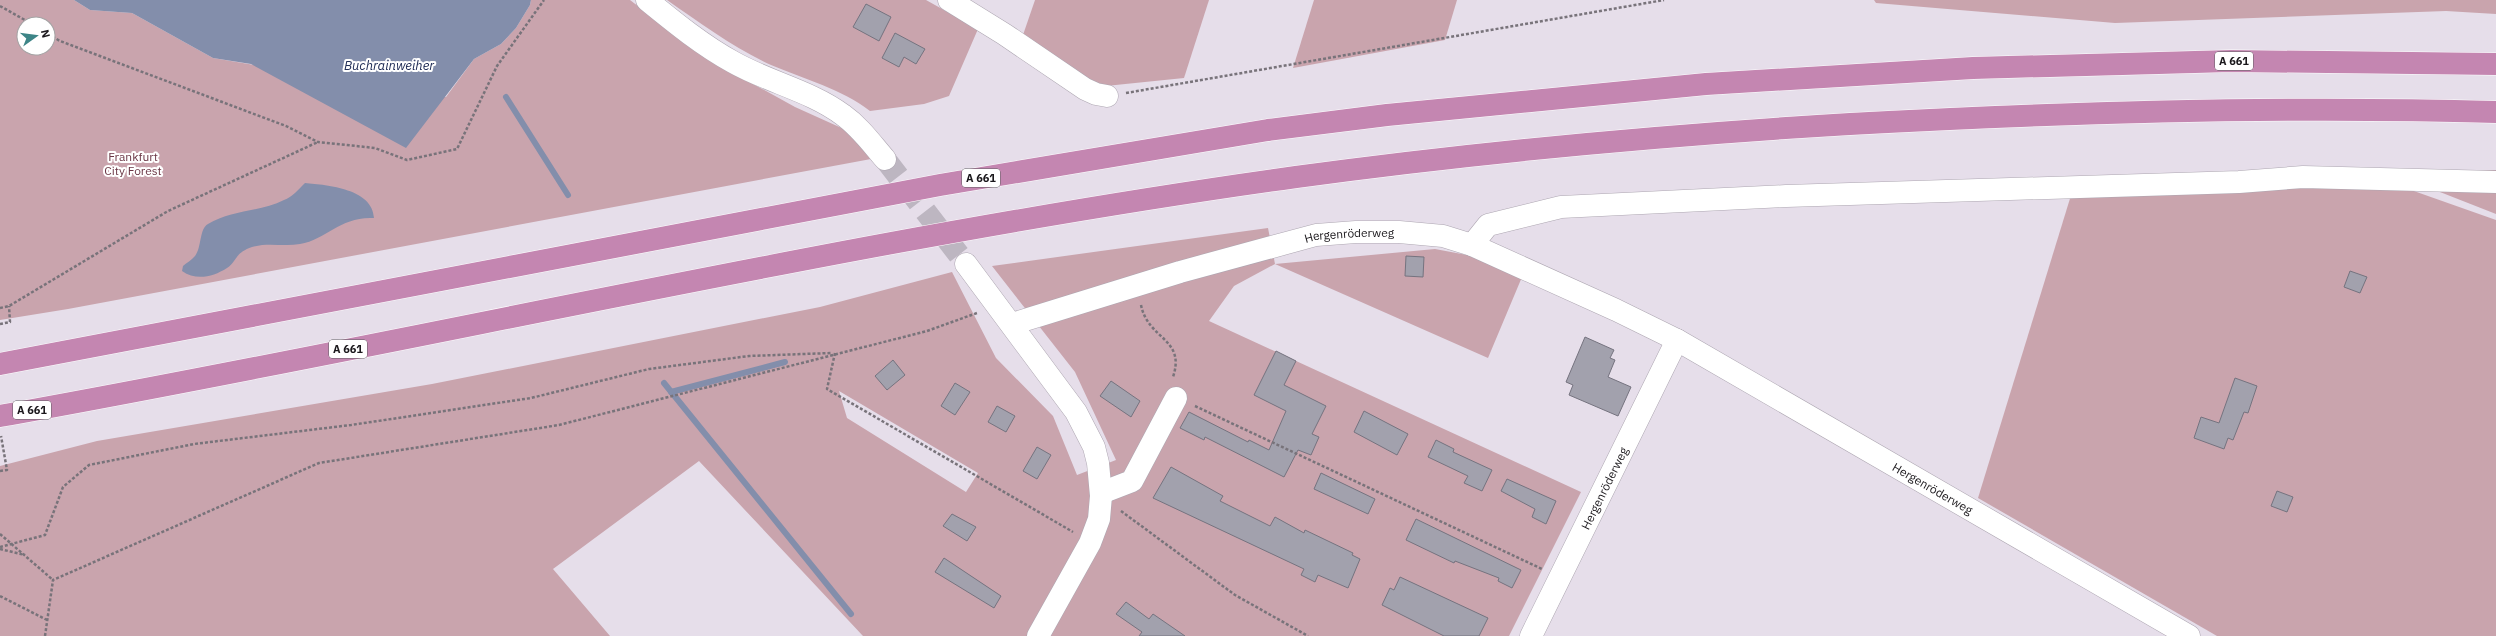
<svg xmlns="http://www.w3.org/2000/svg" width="2496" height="636" viewBox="0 0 2496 636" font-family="'IBM Plex Sans',sans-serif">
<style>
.green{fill:#c9a4ad;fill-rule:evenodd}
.water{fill:#838eab}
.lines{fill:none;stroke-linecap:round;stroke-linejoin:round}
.stream{stroke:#838eab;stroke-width:6}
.building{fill:#a2a1ad;stroke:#75737f}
.minor-tunnel{stroke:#bdb6c1;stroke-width:22;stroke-dasharray:22 11;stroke-linecap:butt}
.minor-casing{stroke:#ada6b1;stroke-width:23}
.highway-casing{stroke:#fff;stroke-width:23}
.path{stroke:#78737a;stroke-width:2.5;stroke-dasharray:3 2;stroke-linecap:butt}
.minor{stroke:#fff;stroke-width:22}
.highway{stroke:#c486b1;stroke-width:22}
.labels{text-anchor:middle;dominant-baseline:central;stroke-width:4;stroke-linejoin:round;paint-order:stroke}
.shield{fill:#fff;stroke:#5f5d60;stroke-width:1}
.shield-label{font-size:11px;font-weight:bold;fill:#1b181c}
.park-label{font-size:12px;fill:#6a3645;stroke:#fff}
.street-label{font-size:12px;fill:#1b181c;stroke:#fff}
.water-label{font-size:13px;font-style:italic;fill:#202d56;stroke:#fff}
</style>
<rect width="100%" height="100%" fill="#e6deea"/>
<g class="green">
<path d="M0,0H74L90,10L132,13L213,58L446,97L474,59L501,44L516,28L530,5L531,0H630L704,57L795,107L846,130L871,159L68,309L0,320ZM24,24H48V48H24Z"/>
<path d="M667,0H926L978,29L949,96L924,104L870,111C842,89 804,79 771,65C734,48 700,23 667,0Z"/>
<path d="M1035,0H1209L1184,78L1096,87L1023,35Z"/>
<path d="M1314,0H1457L1445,40L1293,68Z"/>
<path d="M1874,0H2496V14L2446,11L2115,23L1876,3Z"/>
<path d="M2496,170V214L2389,172Z"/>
<path d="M2302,186L2411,190L2496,220V636H2217L1978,498L2072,192Z"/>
<path d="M1268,228L1275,264L1435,249L1483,258L1522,277L1488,358L1275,264L1234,286L1209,321L1581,492L1509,636H863L699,461L553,569L610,636H0V466L97,441L432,384L820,307L952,272L996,358L1053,416L1077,475L1116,460L1075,372L992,266ZM839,391L978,473L966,492L847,418Z"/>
</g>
<g class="water">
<path d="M74,0H531L530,5L516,28L501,44L474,59L406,148L251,64L213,58L132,13L90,10Z"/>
<path d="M305,183C328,185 373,189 374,218C341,216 327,239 300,244C284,247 268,242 252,247C234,253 237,262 227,268C213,277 196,281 182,271L183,266C186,263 192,260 195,256C202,247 199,229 208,224C231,210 260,212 284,200C292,197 299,189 305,183Z"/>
</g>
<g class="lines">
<g class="stream">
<path d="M506,97L568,195"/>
<path d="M664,383L851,614"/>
<path d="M671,392L785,362"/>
</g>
</g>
<g class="building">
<path d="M866,4L891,17L879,41L853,27Z"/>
<path d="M895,33L925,49L916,64L904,57L899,67L882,58Z"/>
<path d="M1406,256L1424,257L1423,277L1405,276Z"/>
<path d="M2350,271L2367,277L2360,293L2344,287Z"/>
<path d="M1585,337L1614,350L1610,358L1615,360L1608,377L1631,387L1618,416L1569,395L1573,385L1566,382Z"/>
<path d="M1276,351L1296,361L1284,385L1326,406L1312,434L1319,437L1311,455L1298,450L1284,477L1205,437L1204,440L1180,428L1189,412L1248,442L1249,440L1269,450L1286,411L1254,395Z"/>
<path d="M893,360L905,375L887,390L875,376Z"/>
<path d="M2235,378L2257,386L2248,413L2244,412L2233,440L2228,438L2224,449L2194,438L2201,417L2219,423Z"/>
<path d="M1111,381L1140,401L1131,417L1100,396Z"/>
<path d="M955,383L970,392L955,415L941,406Z"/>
<path d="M997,406L1015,416L1006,432L988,422Z"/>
<path d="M1364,411L1408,434L1397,455L1354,432Z"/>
<path d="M1436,440L1454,449L1453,452L1492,470L1482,491L1464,483L1468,476L1428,457Z"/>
<path d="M1037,447L1051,455L1037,479L1023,471Z"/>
<path d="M1171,467L1223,496L1220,501L1270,526L1275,517L1304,533L1305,530L1353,553L1352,555L1360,559L1348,588L1318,575L1315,582L1301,575L1304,569L1153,498Z"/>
<path d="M1321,473L1375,499L1368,514L1314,489Z"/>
<path d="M1507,479L1556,501L1546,524L1532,517L1535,509L1501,491Z"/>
<path d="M2277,491L2293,497L2287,512L2271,506Z"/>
<path d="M952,514L976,527L967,541L943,526Z"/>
<path d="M1416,519L1521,570L1512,588L1498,581L1499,578L1455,561L1454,563L1406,540Z"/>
<path d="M944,558L1001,596L994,608L935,572Z"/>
<path d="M1400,577L1488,618L1479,636H1444L1382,605L1390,588L1394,590Z"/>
<path d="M1126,602L1149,619L1153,614L1185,636H1139L1142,632L1116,614Z"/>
</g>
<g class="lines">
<path class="minor-tunnel" d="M885,159L966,264"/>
<g class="minor-casing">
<g id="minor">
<path d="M647,0C674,22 702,45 733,62C768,82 811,91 843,115C860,127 872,144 885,159"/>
<path d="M949,0L1004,34L1085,89L1096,94L1107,96"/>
<path d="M1472,245L1488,225L1561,207L1786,196L2239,182L2303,177L2496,182"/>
<path d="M966,264L1076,412L1094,447L1098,463L1101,496L1099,519L1090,543L1038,636"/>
<path id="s1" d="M1012,324L1180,272L1316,235L1356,232H1399L1443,236L1472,245L1616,310L1677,340L2189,636"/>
<path d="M1101,493L1132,481L1176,398"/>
<path id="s2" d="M1531,636L1677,340"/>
</g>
</g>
<g class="highway-casing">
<g id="highway">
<path d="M0,364L940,185L1268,130L1387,115L1706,84L1973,68L2231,61L2496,64"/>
<path d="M0,416C432,339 860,237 1296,177C1480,152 1665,135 1850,124C2065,112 2281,106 2496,112"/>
</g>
</g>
<g class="path">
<path d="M0,6L32,24"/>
<path d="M48,34L60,41L286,126L318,142L375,148L407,160L457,149L497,66L544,0"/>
<path d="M1126,93L1664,0"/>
<path d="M1141,305C1148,340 1186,338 1173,377"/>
<path d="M0,308L9,306L168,211L318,142"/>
<path d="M0,324L10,322L9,306"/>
<path d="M835,353L827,389L1073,532"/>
<path d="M1195,406L1542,569"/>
<path d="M0,471L7,470L1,436"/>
<path d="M1121,511L1235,595L1308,636"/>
<path d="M0,534L53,580"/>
<path d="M0,547L45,535L63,487L89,465L194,444L351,425L531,398L649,369L749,356L831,353"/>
<path d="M0,549L25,555"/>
<path d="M0,596L47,620"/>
<path d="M45,636L53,580L319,463L559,425L927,331L977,313"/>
</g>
<use href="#minor" class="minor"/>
<use href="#highway" class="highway"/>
</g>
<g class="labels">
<g class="shield">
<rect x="2215" y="52" width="38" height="18" rx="3"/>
<rect x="962" y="169" width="38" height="18" rx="3"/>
<rect x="329" y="340" width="38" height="18" rx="3"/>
<rect x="13" y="401" width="38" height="18" rx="3"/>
</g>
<g class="shield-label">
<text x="2234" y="61">A 661</text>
<text x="981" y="178">A 661</text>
<text x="348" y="349">A 661</text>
<text x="32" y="410">A 661</text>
</g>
<g class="park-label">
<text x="133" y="156">Frankfurt<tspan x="133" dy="14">City Forest</tspan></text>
</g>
<g class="street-label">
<text stroke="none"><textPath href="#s1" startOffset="350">Hergenröderweg</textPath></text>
<text stroke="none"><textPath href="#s2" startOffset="165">Hergenröderweg</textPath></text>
<text stroke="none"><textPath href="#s1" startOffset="996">Hergenröderweg</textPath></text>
</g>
<g class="water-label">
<text x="389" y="65">Buchrainweiher</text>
</g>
</g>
<g transform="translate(36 36) rotate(76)"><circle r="19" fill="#ffffff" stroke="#a4a3a4"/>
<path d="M0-3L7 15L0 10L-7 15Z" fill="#3d8587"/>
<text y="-6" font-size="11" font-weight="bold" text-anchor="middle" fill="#1b181c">N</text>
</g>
</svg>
